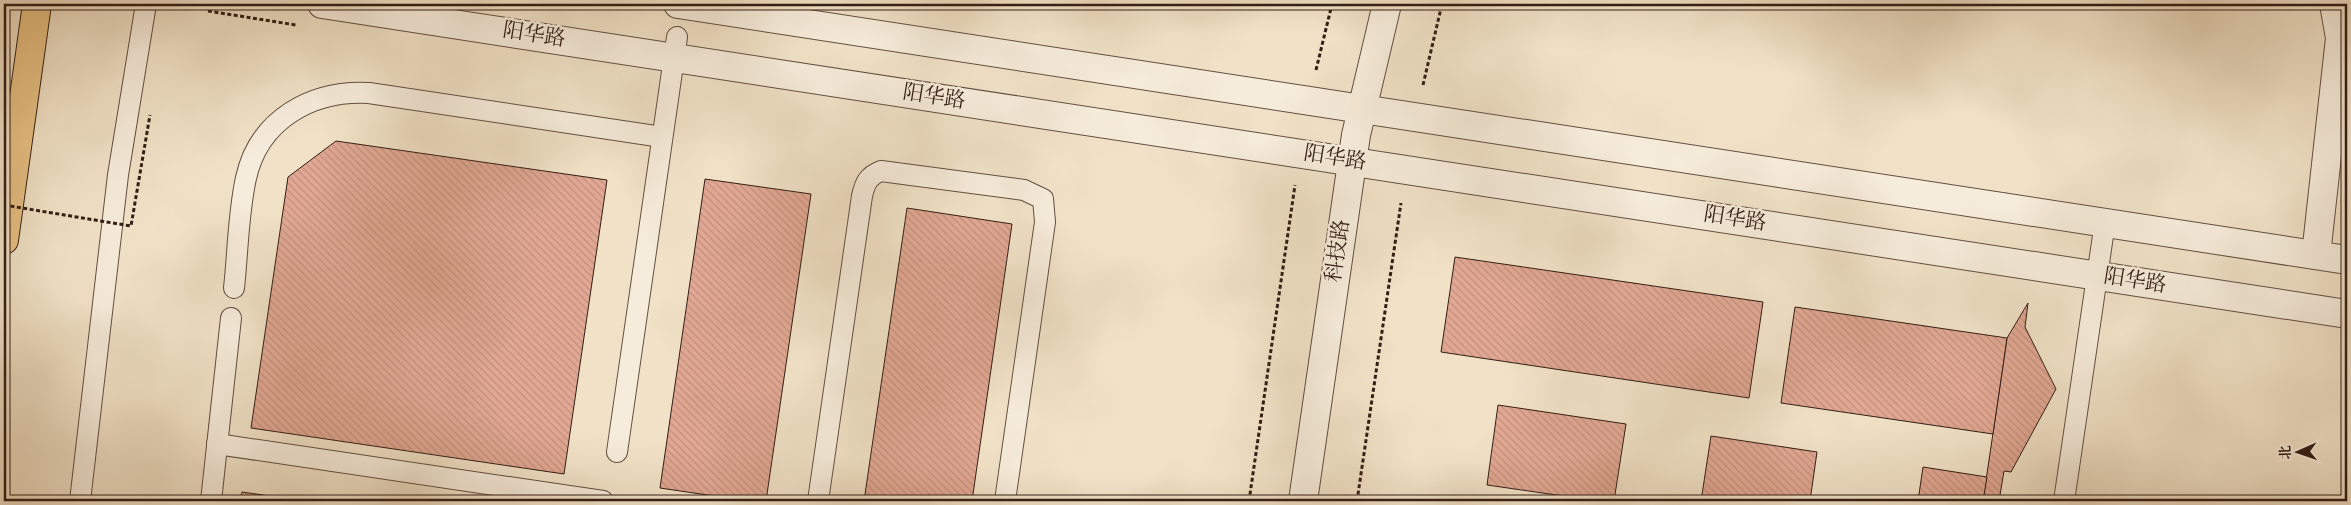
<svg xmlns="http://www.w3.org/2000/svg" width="2351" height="505" viewBox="0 0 2351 505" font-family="'Sorts Mill Goudy','Noto Serif SC',serif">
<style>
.building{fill:url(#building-back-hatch);stroke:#331e16}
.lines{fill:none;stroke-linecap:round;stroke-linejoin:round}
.service-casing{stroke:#624f42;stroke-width:22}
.minor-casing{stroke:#624f42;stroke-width:30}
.trunk-casing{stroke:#331e16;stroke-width:30}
.path{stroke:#331e16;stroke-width:3;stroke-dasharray:4 2.5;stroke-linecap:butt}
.service{stroke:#f6ecdb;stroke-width:20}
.minor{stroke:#f6ecdb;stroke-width:28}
.trunk{stroke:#e8c184;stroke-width:28}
.path-bridge{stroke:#331e16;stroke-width:3;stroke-dasharray:4 2.5;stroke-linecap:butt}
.labels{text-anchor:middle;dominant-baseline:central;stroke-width:5;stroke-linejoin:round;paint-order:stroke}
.street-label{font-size:21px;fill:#331e16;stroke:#f6ecdb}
</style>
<defs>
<pattern id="building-back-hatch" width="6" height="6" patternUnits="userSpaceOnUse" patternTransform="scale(1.25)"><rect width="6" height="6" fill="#e2a893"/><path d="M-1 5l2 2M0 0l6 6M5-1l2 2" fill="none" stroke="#c2907e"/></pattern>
</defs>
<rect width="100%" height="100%" fill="#f1e2c7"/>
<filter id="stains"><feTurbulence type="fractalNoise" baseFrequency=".004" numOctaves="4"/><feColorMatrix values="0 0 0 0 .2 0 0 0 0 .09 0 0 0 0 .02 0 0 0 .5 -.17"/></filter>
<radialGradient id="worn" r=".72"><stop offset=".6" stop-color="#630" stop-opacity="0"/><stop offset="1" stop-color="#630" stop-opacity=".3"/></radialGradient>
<g class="building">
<path d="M336,141L607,180L564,474L251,428L288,177Z"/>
<path d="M705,179L811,194L766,501H748L660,488Z"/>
<path d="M907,208L1012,224L972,501H864Z"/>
<path d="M1455,257L1763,302L1749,398L1441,352Z"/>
<path d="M2028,303L2025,327L2056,389L2011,472L2004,471L1999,501H1983L2007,338Z"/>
<path d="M1795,307L2007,338L1993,434L1781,403Z"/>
<path d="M1498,405L1626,424L1614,501H1598L1487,485Z"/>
<path d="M1711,436L1817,452L1810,501H1701Z"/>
<path d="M1923,467L1987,477L1983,501H1918Z"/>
<path d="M242,492L306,501H240Z"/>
</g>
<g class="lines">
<g class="service-casing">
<g id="service">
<path d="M234,288C238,252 238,214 246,178C259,119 312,90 369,93L662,137"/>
<path d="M217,444L603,501"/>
<path d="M617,452L677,37"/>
<path d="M80,501L118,175L146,4"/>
<path d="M211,501L231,318"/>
<path d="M818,501L862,196C865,183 868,176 881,171L1024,190L1043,199L1045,222L1005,501"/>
<path d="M2064,501L2105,222"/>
</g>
</g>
<g class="minor-casing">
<g id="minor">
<path d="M322,4L2347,314"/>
<path d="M678,4L2347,260"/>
<path d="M2316,255L2340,38L2334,4"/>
<path d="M1303,501L1356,135L1387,4"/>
</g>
</g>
<g class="trunk-casing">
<path id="trunk" d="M4,240L37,4"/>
</g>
<g class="path">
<path d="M208,11L296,25"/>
<path d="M1316,70L1332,4"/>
<path d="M1423,85L1442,4"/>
<path d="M1249,501L1295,185"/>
<path d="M1357,501L1401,203"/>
</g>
<use href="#service" class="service"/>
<use href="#minor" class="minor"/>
<use href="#trunk" class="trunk"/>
<path class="path-bridge" d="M4,205L131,226L150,115"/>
</g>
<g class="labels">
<g class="street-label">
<text transform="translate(534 36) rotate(9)">阳华路</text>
<text transform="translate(934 98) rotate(9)">阳华路</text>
<text transform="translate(1335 159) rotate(9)">阳华路</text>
<text transform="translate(1735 220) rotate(9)">阳华路</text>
<text transform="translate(1339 251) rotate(-82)">科技路</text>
<text transform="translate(2135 282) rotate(9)">阳华路</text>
</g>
</g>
<rect width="2351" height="505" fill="none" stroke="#f1e2c7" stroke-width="20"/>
<rect x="5" y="5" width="2341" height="495" fill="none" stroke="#331e16" stroke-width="2.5"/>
<rect x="10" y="10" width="2331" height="485" fill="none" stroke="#331e16"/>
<g transform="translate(2298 452) rotate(268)" stroke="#f6ecdb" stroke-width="4" paint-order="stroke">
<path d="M0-4L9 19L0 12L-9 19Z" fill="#331e16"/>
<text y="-8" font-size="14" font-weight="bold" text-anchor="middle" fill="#331e16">北</text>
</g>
<rect width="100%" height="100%" filter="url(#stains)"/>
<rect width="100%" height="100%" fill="url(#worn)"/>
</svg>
